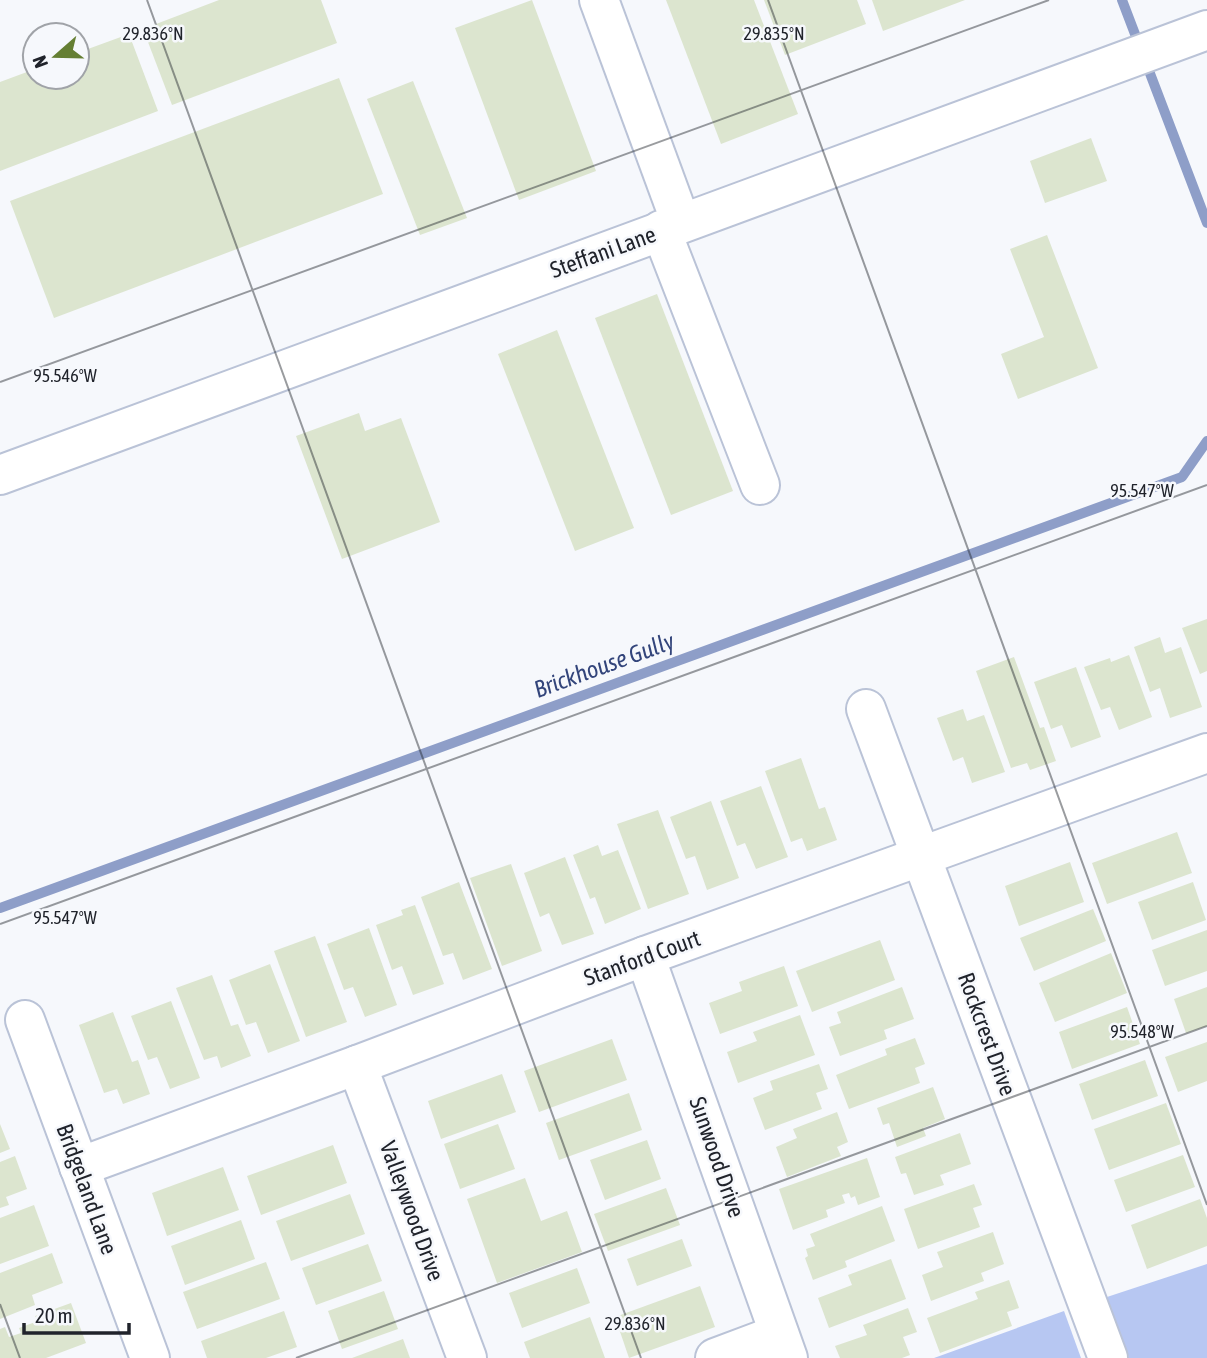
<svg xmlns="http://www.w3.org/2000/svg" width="1207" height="1358" viewBox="0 0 1207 1358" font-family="'Asap Condensed',sans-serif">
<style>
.green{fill:#b7c7f2}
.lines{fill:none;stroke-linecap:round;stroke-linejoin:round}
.stream{stroke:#8e9ec8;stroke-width:10}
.building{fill:#dce5cf}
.minor-casing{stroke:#bac3d7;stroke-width:42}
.minor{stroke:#fff;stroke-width:38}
.ticks{fill:none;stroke:#20232b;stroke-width:2;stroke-opacity:0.45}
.labels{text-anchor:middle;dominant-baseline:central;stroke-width:5;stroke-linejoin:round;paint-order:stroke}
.street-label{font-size:23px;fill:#20232b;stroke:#f6f8fc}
.water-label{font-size:24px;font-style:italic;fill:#33457b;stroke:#f6f8fc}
.ticks-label{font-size:18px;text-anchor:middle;fill:#20232b;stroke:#f6f8fc;stroke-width:5;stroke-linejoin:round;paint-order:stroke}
</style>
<rect width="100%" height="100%" fill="#f6f8fc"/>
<g class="green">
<path d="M1207,1264V1358H1129L1107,1297Z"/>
<path d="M1064,1311L1081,1358H934Z"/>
</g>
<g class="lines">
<g class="stream">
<path d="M1122,0L1207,223"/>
<path d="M0,908L1182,477L1207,441"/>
</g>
</g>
<g class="building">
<path d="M219,0H321L337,43L172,105L143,29Z"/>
<path d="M532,0L596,171L519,200L455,28Z"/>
<path d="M666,0H754L798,114L721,144Z"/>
<path d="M764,0H857L866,24L785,55Z"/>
<path d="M872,0H965L883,31Z"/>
<path d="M129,34L158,111L0,171V82L35,69V77H77V53Z"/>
<path d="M339,78L383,194L54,318L10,201Z"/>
<path d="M413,81L467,218L420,235L367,99Z"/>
<path d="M1091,138L1107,181L1045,203L1030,161Z"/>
<path d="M1047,235L1098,368L1018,399L1001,354L1044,337L1010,249Z"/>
<path d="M657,294L733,491L671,515L595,318Z"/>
<path d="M557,330L634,528L575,551L498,354Z"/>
<path d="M359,413L365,431L401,418L440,522L342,559L296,436Z"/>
<path d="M1207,619V671L1200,674L1182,628Z"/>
<path d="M1160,637L1165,653L1181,647L1202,707L1170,718L1160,688L1150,692L1134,647Z"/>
<path d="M1129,655L1152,717L1119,730L1110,707L1101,710L1084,667L1110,658L1111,662Z"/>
<path d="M1014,657L1040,728L1044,727L1056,761L1030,770L1027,763L1011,768L976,671Z"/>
<path d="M1076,667L1101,737L1071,748L1062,725L1051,729L1034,682Z"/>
<path d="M963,709L967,721L984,715L1005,772L972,783L963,757L953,761L937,718Z"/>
<path d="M801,758L819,809L825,807L837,840L807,851L802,838L791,842L765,771Z"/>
<path d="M761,786L788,857L756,869L745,843L737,846L720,801Z"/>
<path d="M711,801L739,878L707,890L695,856L686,859L670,817Z"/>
<path d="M658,810L689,894L648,909L617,824Z"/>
<path d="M1177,832L1192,873L1107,904L1092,863Z"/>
<path d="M598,845L602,856L618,850L641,909L605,924L595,897L590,899L573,855Z"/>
<path d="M565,857L594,934L562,945L549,913L540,917L524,873Z"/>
<path d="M1070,862L1084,902L1019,926L1005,886Z"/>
<path d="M511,864L542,951L502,966L470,878Z"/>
<path d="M459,882L492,969L463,980L453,953L443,956L421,897Z"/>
<path d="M1193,882L1206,920L1152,940L1138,902Z"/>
<path d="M415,905L444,984L413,995L402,966L392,970L376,925L403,915L401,910Z"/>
<path d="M1093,909L1106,941L1034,971L1020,938Z"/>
<path d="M369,928L397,1005L365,1017L353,987L344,990L327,944Z"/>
<path d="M1207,930V971L1165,986L1152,950Z"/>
<path d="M315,936L347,1022L306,1037L274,951Z"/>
<path d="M880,940L895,980L812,1012L796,971Z"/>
<path d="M1111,953L1127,993L1055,1022L1039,983Z"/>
<path d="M270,964L300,1041L268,1053L256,1022L246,1025L229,980Z"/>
<path d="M784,966L798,1006L720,1034L709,1003L742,991L739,982Z"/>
<path d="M212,975L231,1026L238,1024L251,1056L221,1068L217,1056L204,1060L176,988Z"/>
<path d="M902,987L914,1019L884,1030L887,1039L840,1056L829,1027L841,1023L837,1012Z"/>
<path d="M1207,987V1026L1186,1033L1174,999Z"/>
<path d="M171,1001L200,1078L170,1089L157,1057L148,1060L131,1016Z"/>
<path d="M1127,1007L1140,1044L1072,1069L1059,1032Z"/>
<path d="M113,1012L132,1062L138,1060L150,1094L123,1104L117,1089L104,1093L79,1025Z"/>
<path d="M800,1015L815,1055L738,1083L727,1052L757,1041L753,1032Z"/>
<path d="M915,1038L925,1064L915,1068L920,1083L849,1109L836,1075L887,1055L885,1049Z"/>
<path d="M612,1039L627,1080L539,1112L524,1071Z"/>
<path d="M1207,1042V1081L1178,1092L1165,1057Z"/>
<path d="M1145,1060L1158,1096L1092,1120L1079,1084Z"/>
<path d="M819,1064L828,1089L816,1093L822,1109L765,1130L753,1098L773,1090L770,1081Z"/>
<path d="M502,1074L516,1112L441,1139L428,1101Z"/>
<path d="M933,1087L945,1119L923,1128L926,1136L897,1147L889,1123L883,1125L877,1108Z"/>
<path d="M629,1093L642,1130L559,1160L546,1123Z"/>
<path d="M1166,1103L1181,1144L1109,1170L1094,1129Z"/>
<path d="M837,1112L848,1142L837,1147L841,1156L787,1177L776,1147L797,1138L793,1129Z"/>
<path d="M0,1124L10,1149L0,1153Z"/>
<path d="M498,1124L515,1169L460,1189L444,1144Z"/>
<path d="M960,1133L971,1164L940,1175L944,1185L914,1195L906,1173L901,1174L895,1157Z"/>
<path d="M647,1140L661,1179L605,1200L590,1160Z"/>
<path d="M333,1145L347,1183L261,1215L247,1176Z"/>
<path d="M1183,1155L1195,1187L1126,1212L1114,1180Z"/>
<path d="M15,1156L27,1189L6,1197L9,1205L0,1208V1162Z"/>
<path d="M867,1158L880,1197L858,1205L855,1196L851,1198L849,1193L842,1195L845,1203L826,1210L828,1217L793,1230L779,1189Z"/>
<path d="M223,1167L239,1210L167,1236L152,1193Z"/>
<path d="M525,1178L541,1221L567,1211L582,1252L497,1283L467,1199Z"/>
<path d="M974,1184L982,1205L973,1208L980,1227L918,1249L904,1209Z"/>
<path d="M666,1188L680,1225L608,1251L594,1214Z"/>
<path d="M350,1194L365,1234L291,1261L276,1221Z"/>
<path d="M1200,1199L1207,1218V1246L1147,1269L1131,1225Z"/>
<path d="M34,1205L49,1246L0,1264V1218Z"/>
<path d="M882,1206L895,1241L845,1261L847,1267L813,1280L805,1258L808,1256L806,1249L815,1246L810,1234Z"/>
<path d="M241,1220L255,1259L185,1285L171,1246Z"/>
<path d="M993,1232L1004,1264L981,1273L984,1281L931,1301L922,1275L943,1267L937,1252Z"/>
<path d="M682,1239L692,1266L637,1286L627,1259Z"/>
<path d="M368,1244L382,1281L316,1305L302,1268Z"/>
<path d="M52,1253L63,1283L32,1295L35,1305L0,1319V1273Z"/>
<path d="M891,1259L906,1299L829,1328L818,1298L852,1285L848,1275Z"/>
<path d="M266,1262L280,1299L197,1329L183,1292Z"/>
<path d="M577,1268L590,1303L522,1328L509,1293Z"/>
<path d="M1009,1280L1019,1308L1007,1312L1012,1326L940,1353L927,1318L978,1299L975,1292Z"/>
<path d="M700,1286L715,1327L629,1358L615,1317Z"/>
<path d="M384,1291L398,1329L342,1349L328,1311Z"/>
<path d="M71,1303L86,1343L46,1358H0V1329L5,1327L9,1337L21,1333L19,1328L38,1321L35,1316Z"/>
<path d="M908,1308L917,1332L903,1337L910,1355L902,1358H840L835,1346L867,1335L863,1325Z"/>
<path d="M284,1311L297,1347L266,1358H207L201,1341Z"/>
<path d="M590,1317L605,1358H530L524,1342Z"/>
<path d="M403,1339L410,1358H352Z"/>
</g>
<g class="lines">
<g class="minor-casing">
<g id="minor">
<path d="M599,0L681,223"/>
<path d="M661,230L760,485"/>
<path d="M0,475L1207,30"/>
<path d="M866,709L1108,1358"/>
<path d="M645,956L788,1358"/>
<path d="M25,1020L150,1358"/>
<path d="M357,1065L467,1358"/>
<path d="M79,1167L357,1065L645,956L1207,753"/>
<path d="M715,1358L779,1334"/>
</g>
</g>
<use href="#minor" class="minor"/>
</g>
<path class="ticks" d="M147,0L641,1358M768,0L1207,1205M0,382L1049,0M0,924L1207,485M0,1304L20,1358M296,1358L1207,1026"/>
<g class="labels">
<g class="street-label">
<text transform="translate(603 252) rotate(-20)">Steffani Lane</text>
<text transform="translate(642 958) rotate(-20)">Stanford Court</text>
<text transform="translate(987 1034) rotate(70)">Rockcrest Drive</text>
<text transform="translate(717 1157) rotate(71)">Sunwood Drive</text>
<text transform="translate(87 1189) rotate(70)">Bridgeland Lane</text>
<text transform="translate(412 1211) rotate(70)">Valleywood Drive</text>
</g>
<g class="water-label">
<text transform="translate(604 665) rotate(-20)">Brickhouse Gully</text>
</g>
</g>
<g class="ticks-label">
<text x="153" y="40">29.836°N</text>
<text x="774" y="40">29.835°N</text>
<text x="65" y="382">95.546°W</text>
<text x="1142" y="497">95.547°W</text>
<text x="65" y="924">95.547°W</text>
<text x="1142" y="1038">95.548°W</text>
<text x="635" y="1330">29.836°N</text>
</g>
<g transform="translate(56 56) rotate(250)"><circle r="33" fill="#f6f8fc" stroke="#a0a3a8" stroke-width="2"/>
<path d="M0-5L12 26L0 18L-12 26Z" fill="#657f33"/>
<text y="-10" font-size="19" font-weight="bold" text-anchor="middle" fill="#20232b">N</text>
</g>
<path d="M24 1323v10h105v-10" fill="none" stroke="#20232b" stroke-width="3.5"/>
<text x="35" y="1323" font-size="21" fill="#20232b" stroke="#f6f8fc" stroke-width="5" paint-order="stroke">20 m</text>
</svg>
